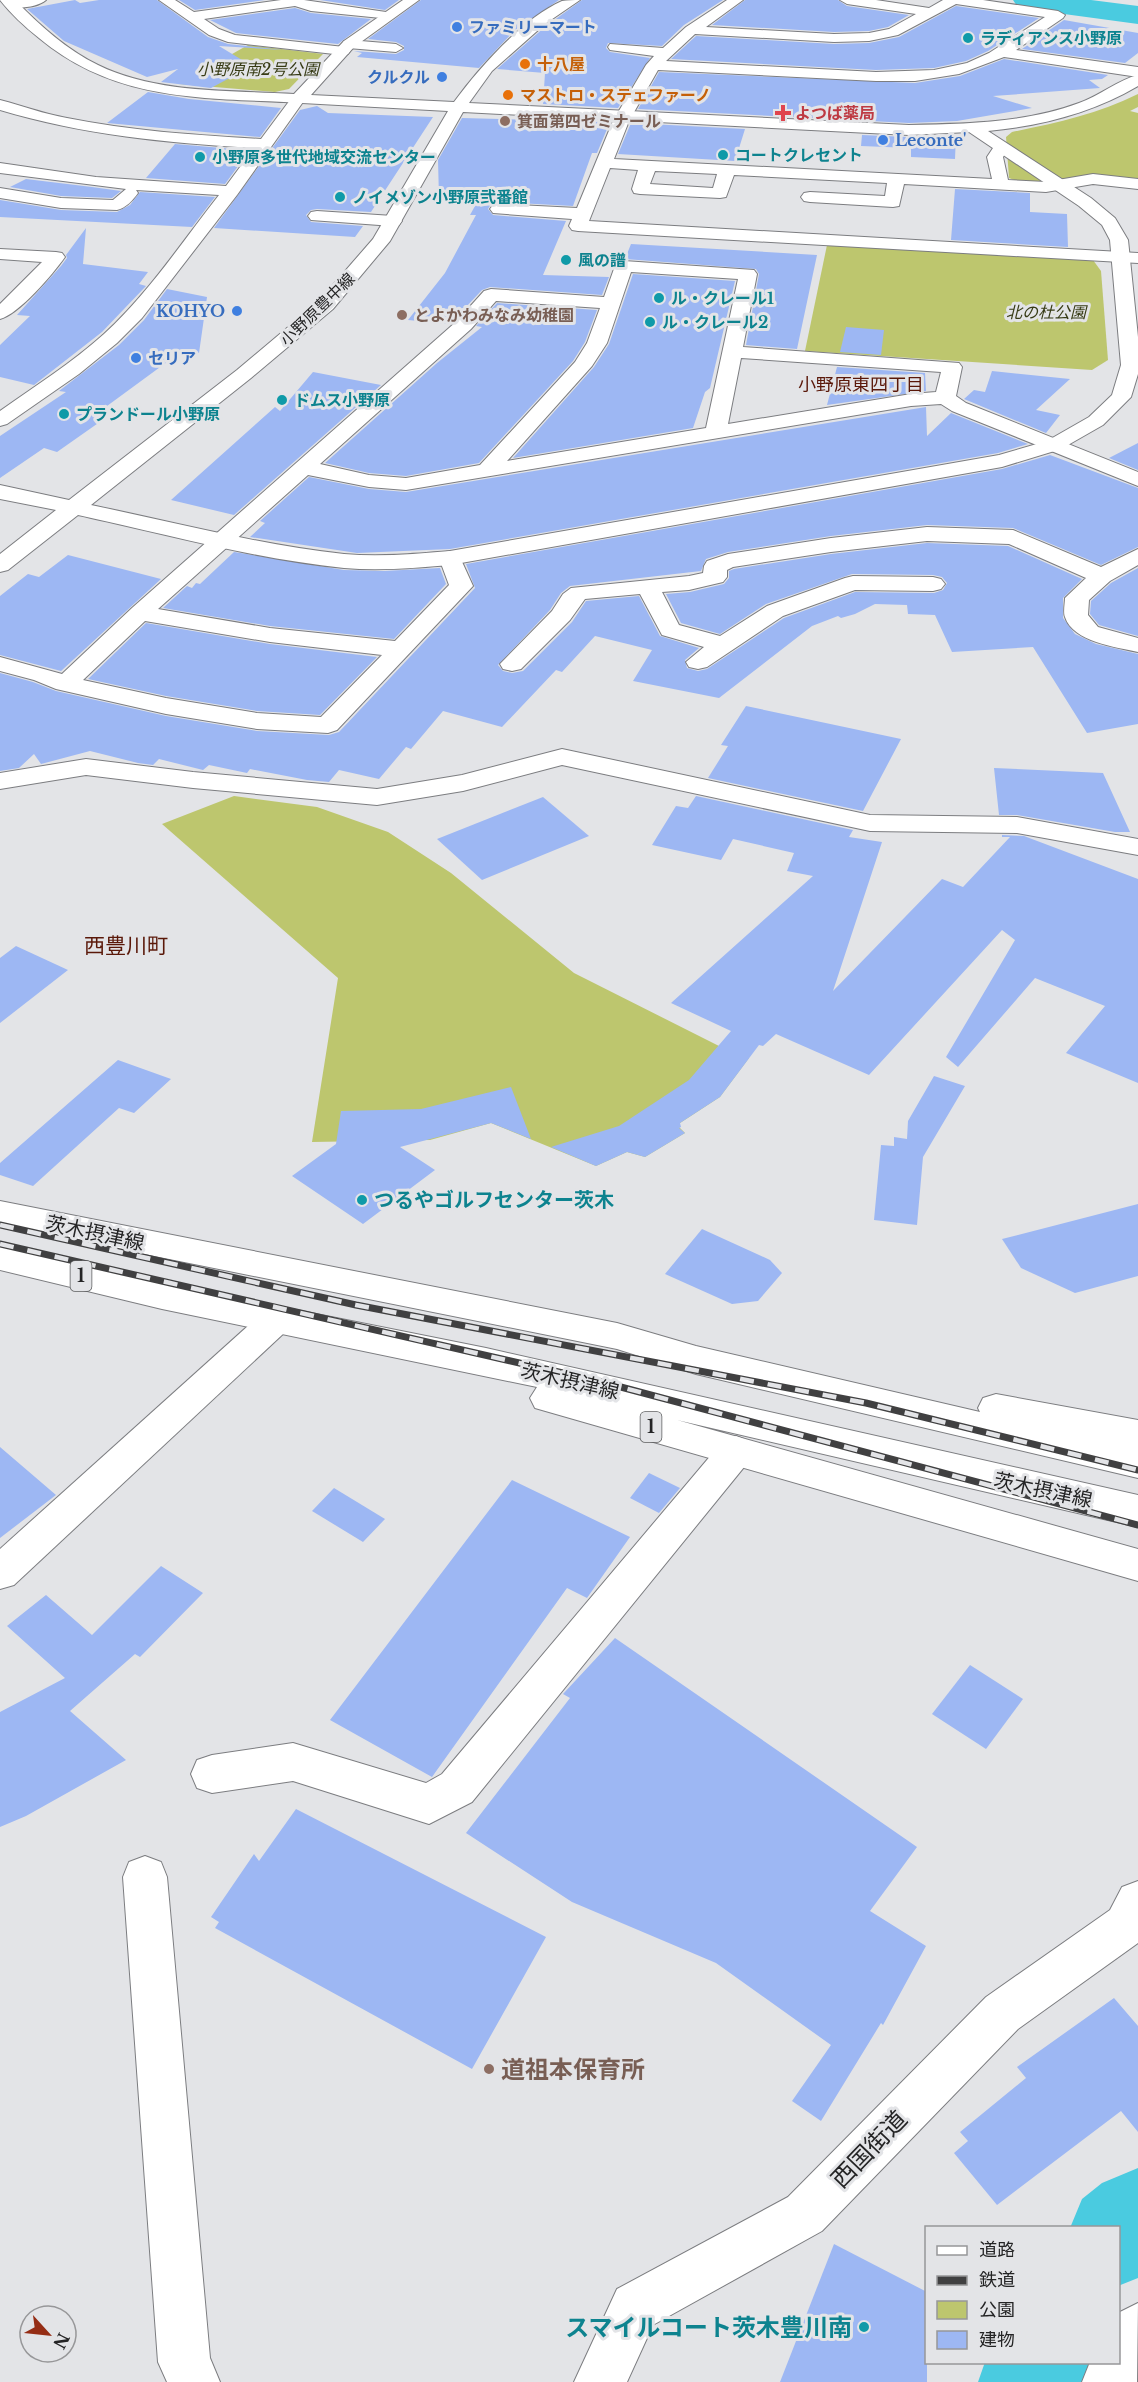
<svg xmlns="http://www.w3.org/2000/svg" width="1138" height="2382" viewBox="0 0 1138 2382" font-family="'Libre Baskerville','Noto Sans JP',serif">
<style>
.green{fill:#bdc66e}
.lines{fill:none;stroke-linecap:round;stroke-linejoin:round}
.river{fill:#4acbe0;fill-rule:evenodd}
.building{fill:#9db7f3}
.street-casing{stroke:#7c7d80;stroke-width:2}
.secondary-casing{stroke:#7c7d80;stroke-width:2}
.primary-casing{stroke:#7c7d80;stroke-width:2}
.street{fill:#fff;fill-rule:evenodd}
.secondary{fill:#fff;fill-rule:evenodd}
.primary{fill:#fff;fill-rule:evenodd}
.rail-casing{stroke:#404041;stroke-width:7}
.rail{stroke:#e3e4e7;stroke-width:4.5;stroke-dasharray:14;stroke-linecap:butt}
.shop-dot{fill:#3f7fe0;stroke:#e3e4e7;stroke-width:2}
.culture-dot{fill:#0f9aa8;stroke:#e3e4e7;stroke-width:2}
.food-dot{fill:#e8710a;stroke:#e3e4e7;stroke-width:2}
.health-dot{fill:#e0444e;stroke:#e3e4e7;stroke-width:2}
.education-dot{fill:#8d6e63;stroke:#e3e4e7;stroke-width:2}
.labels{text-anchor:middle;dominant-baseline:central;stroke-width:6;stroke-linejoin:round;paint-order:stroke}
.far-shop-label{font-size:16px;font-weight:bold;fill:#366cbe;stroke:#e3e4e7;text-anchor:start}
.far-culture-label{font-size:16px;font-weight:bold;fill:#0d838f;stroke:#e3e4e7;text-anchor:start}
.far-food-label{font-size:16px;font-weight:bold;fill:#c56008;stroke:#e3e4e7;text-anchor:start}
.far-park-label{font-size:16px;font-style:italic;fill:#373b15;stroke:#e3e4e7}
.far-health-label{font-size:16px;font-weight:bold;fill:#be3a42;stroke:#e3e4e7;text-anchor:start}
.far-education-label{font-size:16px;font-weight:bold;fill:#785e54;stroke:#e3e4e7;text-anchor:start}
.far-street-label{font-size:16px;fill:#242425;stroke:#e3e4e7}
.far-neighbourhood-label{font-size:18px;fill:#5a1809;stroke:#e3e4e7}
.shield{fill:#e3e4e7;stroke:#5d5e5f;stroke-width:1.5}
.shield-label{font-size:18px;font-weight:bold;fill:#242425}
.culture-label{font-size:20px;font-weight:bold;fill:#0d838f;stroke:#e3e4e7;text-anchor:start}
.street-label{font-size:20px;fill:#242425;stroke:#e3e4e7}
.neighbourhood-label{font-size:21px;fill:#5a1809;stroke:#e3e4e7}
.near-education-label{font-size:24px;font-weight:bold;fill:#785e54;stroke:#e3e4e7;text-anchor:start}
.near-street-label{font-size:24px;fill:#242425;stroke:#e3e4e7}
.near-culture-label{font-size:24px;font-weight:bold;fill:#0d838f;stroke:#e3e4e7;text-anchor:end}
</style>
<rect width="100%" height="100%" fill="#e3e4e7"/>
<g class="green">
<path d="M248,45L323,54L289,89L275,92L179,84Z"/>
<path d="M1138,94V107L1130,111L1138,113V181C1108,182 1034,189 1009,178L1006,137L1012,132C1056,123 1098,114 1138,94Z"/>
<path d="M827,245L1093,260L1101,271L1108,360L1092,370L805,351Z"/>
<path d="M234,796L317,807L388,832L451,873L574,973L719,1046L749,1058L720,1097L677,1125L685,1133L645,1157L627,1152L596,1166L491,1123L430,1140L312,1142L338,978L162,824Z"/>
</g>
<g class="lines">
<g class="river">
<path d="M1013,0H1091L1138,6V24L1027,9L1017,6Z"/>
<path d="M1138,2168V2278L1118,2286V2228H1070L1082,2199L1102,2183Z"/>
<path d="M985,2362H1091L1084,2382H978Z"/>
</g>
</g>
<g class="building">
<path d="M75,0L80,3L99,0H157L208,37L228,44L283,50L219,46L252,66L211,88L161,82L178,69L147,77L64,41L27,9Z"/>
<path d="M179,0H265L195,10Z"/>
<path d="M320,0H399L385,10Z"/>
<path d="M421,0H559L515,30L479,68L357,57L362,53L354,51L396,54L404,50V46L396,42L368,39Z"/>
<path d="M582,0H723L684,25L662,46L608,43L606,48L610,52L650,58L618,108L543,104L545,73L497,69L546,26Z"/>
<path d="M745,0H838L847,6L909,15L888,27L869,31L834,32L712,25Z"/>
<path d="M956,6L1039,18L988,51L966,61L934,68L876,70L671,59L696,36L834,44L869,43L899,37Z"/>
<path d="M295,8L311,13L371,19L338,44L236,33L210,20Z"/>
<path d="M1064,20L1138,33V53L1125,63L1022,49Z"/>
<path d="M1004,59L1108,75L1102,79L1089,80L1100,88L993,96L1032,108L957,121L909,123L638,109L659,72L915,83L960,76Z"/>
<path d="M148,92L189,99L281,108L260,137L107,123Z"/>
<path d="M317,106L328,113L433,117L371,212L317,209L311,210L306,215L311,222L363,226L355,237L214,228L300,110Z"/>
<path d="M462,118L610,122L597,153H592L573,206L499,202L491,204L488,209L493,215L566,221L543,275L609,277L602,295L490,287L482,290L450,324L408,320L445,273L476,215H470L480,197L439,198L438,160Z"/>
<path d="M631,123L745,129L735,161L618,154Z"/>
<path d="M862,135L909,137L956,135L955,159L911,157V148L861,146Z"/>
<path d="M175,144L222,148L250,150L225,184L146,178Z"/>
<path d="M26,179L92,187L121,191L112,198L61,196L10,187Z"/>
<path d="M955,189L1030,193V212L1067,214L1068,247L951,240Z"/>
<path d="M140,192L215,197L192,227L0,217V200L61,210L117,212L130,205Z"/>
<path d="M86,228L83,264L148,272L139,284L146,286L102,332L34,385L0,377V345L30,316L17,315L61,266L67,258L66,255Z"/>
<path d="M631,244L817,255L797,349L746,345L759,274L756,269L625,259Z"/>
<path d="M633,274L735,281L710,388L705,392L693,428L513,458L594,367L609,344Z"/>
<path d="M167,289L207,297L199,353L182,351L92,417L104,419L57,452L44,448L0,478V436L66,392L59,391L119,345L144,320Z"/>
<path d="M497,303L597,310L585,342L573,361L479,463L406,476L369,473L325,463L437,363L482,327L476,326Z"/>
<path d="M846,327L884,330L881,355L840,352Z"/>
<path d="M837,367L925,373L926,391L827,405Z"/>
<path d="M992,371L1070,379L1036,410L1060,415L1046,433L964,399L974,390L985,392Z"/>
<path d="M313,372L381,385L234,515L171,500L275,407L280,411Z"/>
<path d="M926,407L927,436L951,413L1028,444L998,453L450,549L357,553L250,537L265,523L260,521L309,477L369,489L406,492Z"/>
<path d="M1138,443V470L1109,458Z"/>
<path d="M1050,455L1138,488V547L1101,565L1013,528L927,525L831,536L728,552L706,559L701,571L570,586L561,593L550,610L498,665L503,671L512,673L523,671L572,622L586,601L639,596L660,636L699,648L685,660L687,668L698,671L707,669L784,618L855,592L934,593L943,590L947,583L942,577L933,575L852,574L766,604L720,634L681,623L666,594L690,592L724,584L729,578V571L734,569L831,554L927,543L1008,546L1082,579L1063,598V618L1075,634L1096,644L1138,654V724L1087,733L1033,647L952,652L935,615L908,614L907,605L875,604L855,614L841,618L838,616L812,626L719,698L633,681L652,650L595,636L562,672L556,670L502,727L443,711L411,749L406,747L379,779L339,770L329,782L307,780L250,769L247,773L209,765L203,770L159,759L153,765L138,763L90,751L41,764L34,754L19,768L0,771V673L33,682L56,691L166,716L257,731L329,735L339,732L475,588L466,564L1002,469Z"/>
<path d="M234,552L344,570L384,571L440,568L446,584L394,639L270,626L163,608L187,586L192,588L196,583L200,584Z"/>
<path d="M68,555L161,579L61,671L0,655V596L28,574L39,577Z"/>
<path d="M1138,568V636L1099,625L1090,614L1091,601L1111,583Z"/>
<path d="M146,623L270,644L377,657L320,715L257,711L166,696L88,679Z"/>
<path d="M746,706L901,739L863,811L708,778L728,746L721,745Z"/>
<path d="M994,768L1103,773L1130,832H1115L1017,815H999Z"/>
<path d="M696,796L853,830L849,837L882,842L833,991L942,879L963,887L1010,837H1002V835L1024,836L1138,879V1083L1066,1053L1105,1006L1035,978L958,1067L946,1057L1015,940L1002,930L869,1075L776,1034L763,1046L759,1045L720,1097L680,1123L681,1127L679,1128L685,1133L645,1157L627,1152L596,1166L551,1147L619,1126L689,1080L731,1031L671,1003L813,876L787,871L794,853L733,839L721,860L652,845L676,806L688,808Z"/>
<path d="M543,797L589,836L482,880L437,839Z"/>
<path d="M16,946L68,970L0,1023V958Z"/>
<path d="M118,1060L171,1079L134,1113L119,1108L33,1186L0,1175V1163Z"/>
<path d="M934,1076L965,1086L923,1157L917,1225L874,1220L881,1145L894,1146V1137L907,1139L908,1121Z"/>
<path d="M511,1087L531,1139L491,1123L400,1147L435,1170L363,1224L292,1176L336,1144L341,1111L421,1109Z"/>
<path d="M1138,1204V1276L1075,1293L1021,1268L1002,1239Z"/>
<path d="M702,1229L770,1260L782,1273L758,1301L732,1304L665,1274Z"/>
<path d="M0,1447L56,1495L0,1538Z"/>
<path d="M649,1473L680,1488L659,1513L630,1498Z"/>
<path d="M512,1480L630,1537L587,1598L567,1588L432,1777L330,1720Z"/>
<path d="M334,1488L385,1519L363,1542L312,1511Z"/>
<path d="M161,1566L203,1593L140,1657L135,1654L70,1711L126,1760L26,1816L0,1827V1712L65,1678L7,1626L46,1595L92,1635Z"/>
<path d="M615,1638L917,1847L870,1911L926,1946L883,2025L881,2023L821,2121L792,2101L831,2045L716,1963L572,1902L466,1833L570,1698L563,1694Z"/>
<path d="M970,1665L1023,1699L986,1749L932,1714Z"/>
<path d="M296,1809L546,1937L472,2069L215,1928L219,1922L211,1917L254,1854L259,1861Z"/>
<path d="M1114,1998L1138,2026V2132L1121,2111L997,2205L954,2153L968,2141L960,2132L1026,2078L1017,2067Z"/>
<path d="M834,2244L927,2292V2382H780Z"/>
</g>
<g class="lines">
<g class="street-casing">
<g id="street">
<path d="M10,0H46C39,7 12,11 4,4Z"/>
<path d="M159,0H175L194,12L281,0H304L386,12L393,16L391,19L311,11L295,6L204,19L219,29L235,35L344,47L342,44L344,41L349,40L396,44L403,48L396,52L348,48L350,51L348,54L343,55L228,42L209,35Z"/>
<path d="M727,0H743L706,27L834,34L869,33L889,29L916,14L847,4L840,0H876L929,8L943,0H983L1058,11L1065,15L1063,18L1016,50L1138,67V77L1004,57L959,74L915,81H876L658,70L629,121L614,159L992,179L987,157L995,145L1001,143L1009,148L1003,157L1008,180L1046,182L1093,174L1138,179V189L1093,184L1046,192L904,184L899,206L893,207L810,202L804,201L801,197L804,193L810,192L885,196L887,183L734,175L726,197L720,198L640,194L634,193L632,189L638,170L610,168L589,221L1138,253V263L578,231L572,230L569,226L572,219L493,213L490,209L493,205L499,204L577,208L613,121L646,65L654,56L610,50L608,47L610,44L663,48L686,27ZM956,4L1045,17L989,53L967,63L934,70L876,72L666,61L695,34L834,42L869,41L898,35ZM655,171L717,174L713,188L650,184Z"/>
<path d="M298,94L303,96L306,99L303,102L237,195L142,318L117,343L79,374L7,424L0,426V411C35,386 72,363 104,334C148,294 182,242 219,195L136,190L138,193C133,200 126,208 117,210L61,208L0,198V188L61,198L113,200L126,189L0,173V163L96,177L226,186L254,148C168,143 83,135 0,110V100C23,106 44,114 67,118C131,131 196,135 261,139L293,96Z"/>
<path d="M317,211L393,216L399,217L402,221L399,225L393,226L311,220L308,216L311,212Z"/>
<path d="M0,249L56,252L62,253L65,257C53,274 19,314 0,319V304L42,262L0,259Z"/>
<path d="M624,261L754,270L757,274L743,347L959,363L962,367L956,396L966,403L1138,472V486L952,411L941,404L911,406L406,490L369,487L308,475L158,609L270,628L395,641L449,585L439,558L442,553L450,551L458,553L473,586L337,730L328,733L257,729L166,714L56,689L34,680L0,671V657L62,674L132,608L457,321L484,291L491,289L604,297L615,266L618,262ZM631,272L738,279L706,428L507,461L592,366L607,343ZM496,301L600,308L587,343L575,362L480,465L406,478L369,475L320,464L471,329ZM741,358L941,372L936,392L911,394L728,424ZM145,621L270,642L382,655L321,717L257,713L166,698L83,680Z"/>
<path d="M927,527L1013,530L1101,567L1138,549V565L1110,581L1089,600L1088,615L1098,627L1138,638V652C1116,647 1073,642 1065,617C1063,612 1065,603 1065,598L1086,578L1009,544L927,541L831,552L733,567L727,570V577L723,582L689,590L662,592L679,625L720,636L767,606L845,578L853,576L933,577L941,579L945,584L941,589L933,591L855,590L783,616L707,667L698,669L689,667L686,662L704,647L662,635L640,594L585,599L570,620L521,669L512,671L503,669L500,664L552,611L563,594L571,588L689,576L703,573L704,566L707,561L728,554L831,538Z"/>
<path d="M562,749L870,815L1017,817L1138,839V855L1017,833L870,831L562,765L463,791L377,805L193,788L86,775L0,789V773L86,759L193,772L377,789L462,775Z"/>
<path d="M271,1312L283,1316L289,1325L283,1334L14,1585L0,1589V1549L259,1316Z"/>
<path d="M736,1436L749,1441L755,1451L749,1461L472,1802L429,1824L293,1781L212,1793L197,1788L191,1774L197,1760L212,1755L293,1743L426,1783L442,1774L723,1441Z"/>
<path d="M145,1856L161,1862L167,1877L210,2358L220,2382H167L158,2362L123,1877L129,1862Z"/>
<path d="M1138,1881V1943L1018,2029L822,2231L653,2325L627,2382H574L617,2289L788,2197L986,1997L1110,1910L1122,1887Z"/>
<path d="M1138,2303L1137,2382H1082L1090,2362H1118V2313Z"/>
</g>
</g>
<g class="secondary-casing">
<path id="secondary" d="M0,0H15C39,25 67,50 98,65C157,94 231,90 294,94L344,41L403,0H419L354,47L311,95L454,102C479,68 522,19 562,1C567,0 574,0 580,0L545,24L492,71L469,103L909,125C966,124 1025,123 1079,103C1099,96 1118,80 1138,75V86C1092,113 1041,126 988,131L1091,198L1115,218L1128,240L1138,337V374L1131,397L1103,425L1061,449L1002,467L450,565C415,568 379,571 344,568C254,559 166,534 78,515L8,570L0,572V554L56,510L0,499V485L69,500L237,370L319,301L373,239L448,111C393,108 338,105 284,102C194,98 112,99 39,38C25,27 11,14 0,0ZM463,112L909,135L969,132L1079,206L1102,225L1110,240L1121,365L1112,395L1089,417L1047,441L999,455L450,551C415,554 379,557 344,554C259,545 174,522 91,505L251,378L333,309L390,241Z"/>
</g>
<g class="primary-casing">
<g id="primary">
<path d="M0,1201L617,1323L696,1346L980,1412L978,1408L983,1398L996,1394L1138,1420V1478L696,1374L617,1349L0,1225Z"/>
<path d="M0,1246L162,1283L486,1348L1138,1495V1527L677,1420L1138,1549V1581L535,1408L530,1398L537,1387L162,1309L0,1270Z"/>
</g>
</g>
<use href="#street" class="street"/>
<use href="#secondary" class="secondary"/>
<use href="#primary" class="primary"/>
<g class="rail-casing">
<g id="rail">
<path d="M0,1225L356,1305L866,1403L1138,1470"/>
<path d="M0,1244L602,1382L1138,1525"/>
</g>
</g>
<use href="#rail" class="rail"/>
</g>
<g class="shop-dot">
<circle cx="457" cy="27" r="6"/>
<circle cx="442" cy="77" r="6"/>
<circle cx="883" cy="140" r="6"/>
<circle cx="237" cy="311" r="6"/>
<circle cx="136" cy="358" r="6"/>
</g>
<g class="culture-dot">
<circle cx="968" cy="38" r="6"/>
<circle cx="723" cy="155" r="6"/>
<circle cx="200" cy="157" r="6"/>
<circle cx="340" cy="197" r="6"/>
<circle cx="566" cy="260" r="6"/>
<circle cx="659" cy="298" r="6"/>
<circle cx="650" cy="322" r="6"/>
<circle cx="282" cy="400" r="6"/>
<circle cx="64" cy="414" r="6"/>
<circle cx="362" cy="1200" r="6"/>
<circle cx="864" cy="2327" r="6"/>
</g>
<g class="food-dot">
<circle cx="525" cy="64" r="6"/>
<circle cx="508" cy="95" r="6"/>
</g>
<path class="health-dot" d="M780 104h6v6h6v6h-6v6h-6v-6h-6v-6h6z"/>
<g class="education-dot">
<circle cx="505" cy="121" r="6"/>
<circle cx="402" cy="315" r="6"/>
<circle cx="489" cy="2069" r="6"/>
</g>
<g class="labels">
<g class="far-shop-label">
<text x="469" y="27">ファミリーマート</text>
<text x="430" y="77" text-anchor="end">クルクル</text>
<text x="895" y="140">Leconte'</text>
<text x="225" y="311" text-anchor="end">KOHYO</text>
<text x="148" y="358">セリア</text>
</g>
<g class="far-culture-label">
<text x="980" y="38">ラディアンス小野原</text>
<text x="735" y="155">コートクレセント</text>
<text x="212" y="157">小野原多世代地域交流センター</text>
<text x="352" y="197">ノイメゾン小野原弐番館</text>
<text x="578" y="260">風の譜</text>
<text x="671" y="298">ル・クレール1</text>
<text x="662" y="322">ル・クレール2</text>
<text x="294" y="400">ドムス小野原</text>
<text x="76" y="414">プランドール小野原</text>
</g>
<g class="far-food-label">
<text x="537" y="64">十八屋</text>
<text x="520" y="95">マストロ・ステェファーノ</text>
</g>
<g class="far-park-label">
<text x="258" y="69">小野原南2号公園</text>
<text x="1046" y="312">北の杜公園</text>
</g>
<g class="far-health-label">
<text x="795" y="113">よつば薬局</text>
</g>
<g class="far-education-label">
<text x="517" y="121">箕面第四ゼミナール</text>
<text x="414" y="315">とよかわみなみ幼稚園</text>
</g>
<g class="far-street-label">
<text transform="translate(317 309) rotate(-44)">小野原豊中線</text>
</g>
<g class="far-neighbourhood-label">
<text x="861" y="385">小野原東四丁目</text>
</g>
<g class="shield">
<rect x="70.5" y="1261" width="21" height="30" rx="4.5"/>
<rect x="640.5" y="1412" width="21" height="30" rx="4.5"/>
</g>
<g class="shield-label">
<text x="81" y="1276">1</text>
<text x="651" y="1427">1</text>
</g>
<g class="culture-label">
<text x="374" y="1200">つるやゴルフセンター茨木</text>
</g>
<g class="street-label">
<text transform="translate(95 1233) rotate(12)">茨木摂津線</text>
<text transform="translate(570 1381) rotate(13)">茨木摂津線</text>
<text transform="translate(1043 1490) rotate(12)">茨木摂津線</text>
</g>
<g class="neighbourhood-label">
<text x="126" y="946">西豊川町</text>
</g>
<g class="near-education-label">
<text x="501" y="2069">道祖本保育所</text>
</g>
<g class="near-street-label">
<text transform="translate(869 2149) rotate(-46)">西国街道</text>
</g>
<g class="near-culture-label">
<text x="852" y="2327">スマイルコート茨木豊川南</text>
</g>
</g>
<rect x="925" y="2226" width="195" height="138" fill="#e3e4e7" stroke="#979799" stroke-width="1.5"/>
<rect x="937" y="2246" width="30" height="9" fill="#ffffff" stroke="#979799" stroke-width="1.5"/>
<text x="979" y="2256" font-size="18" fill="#242425">道路</text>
<rect x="937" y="2276" width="30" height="9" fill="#404041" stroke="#979799" stroke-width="1.5"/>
<text x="979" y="2286" font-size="18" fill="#242425">鉄道</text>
<rect x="937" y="2301" width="30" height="18" fill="#bdc66e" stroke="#979799" stroke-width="1.5"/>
<text x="979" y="2316" font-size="18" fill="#242425">公園</text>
<rect x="937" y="2331" width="30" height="18" fill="#9db7f3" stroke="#979799" stroke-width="1.5"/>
<text x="979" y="2346" font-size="18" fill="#242425">建物</text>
<g transform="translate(48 2334) rotate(117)"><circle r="28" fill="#e3e4e7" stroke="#979799" stroke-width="1.5"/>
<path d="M0-4.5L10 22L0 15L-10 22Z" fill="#952d15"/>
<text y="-9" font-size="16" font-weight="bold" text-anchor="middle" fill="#242425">N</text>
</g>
</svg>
